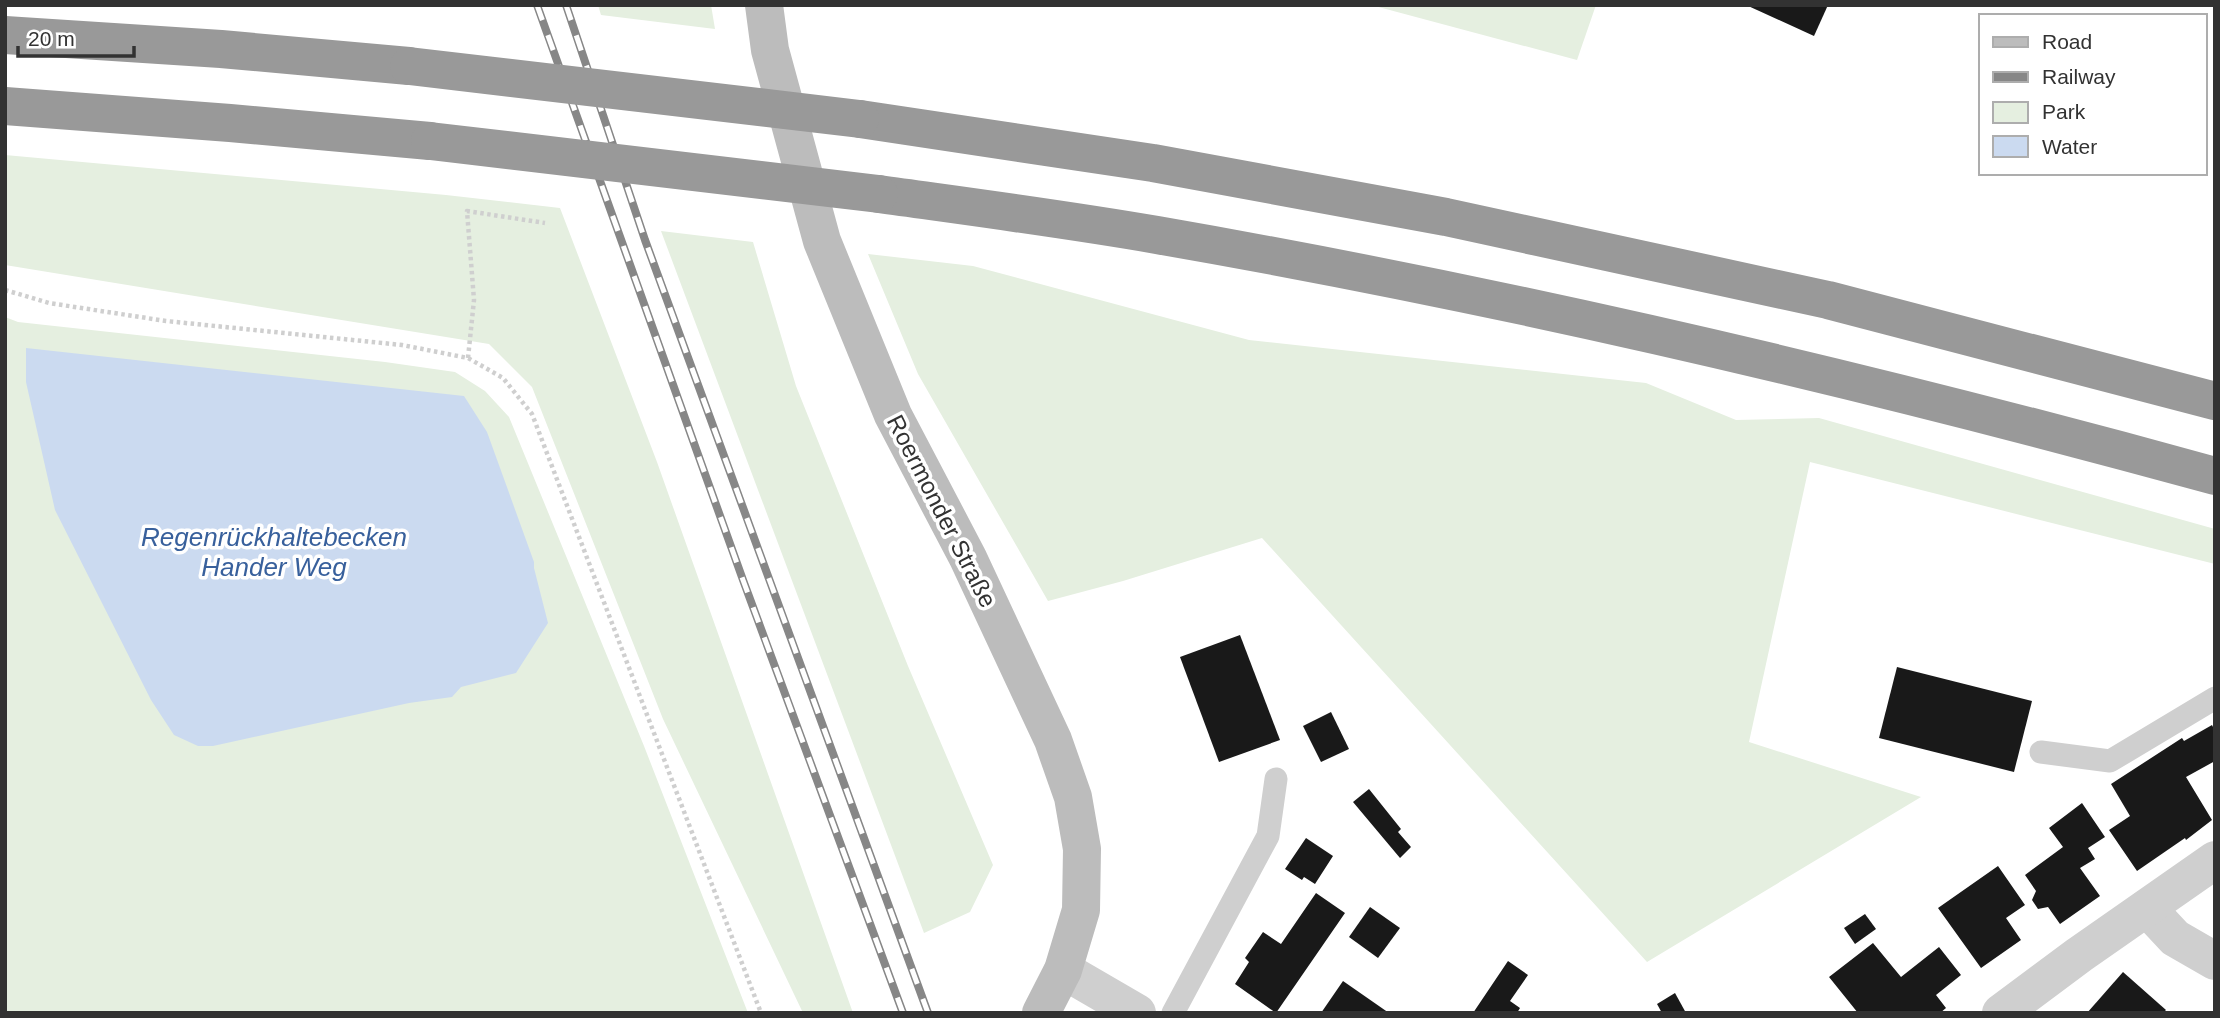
<svg xmlns="http://www.w3.org/2000/svg" width="2220" height="1018" viewBox="0 0 2220 1018" font-family="Arial,sans-serif">
<style>
.green{fill:#e5efe0}
.water{fill:#cbdaf0}
.building{fill:#191919}
.lines{fill:none;stroke-linecap:round;stroke-linejoin:round}
.path{stroke:#cfcfcf;stroke-width:4.5;stroke-dasharray:3.5 3.5;stroke-linecap:butt}
.service{stroke:#cfcfcf;stroke-width:23}
.minor{stroke:#cfcfcf;stroke-width:38}
.secondary{stroke:#bcbcbc;stroke-width:38}
.motorway{stroke:#999;stroke-width:38}
.rail-casing{stroke:#878787;stroke-width:8}
.rail{stroke:#fff;stroke-width:5;stroke-dasharray:16;stroke-linecap:butt}
.motorway-bridge{stroke:#999;stroke-width:38}
.labels{text-anchor:middle;dominant-baseline:central;stroke-width:7;stroke-linejoin:round;paint-order:stroke}
.street-label{font-size:24px;fill:#323232;stroke:#fff}
.water-label{font-size:26px;font-style:italic;fill:#38609c;stroke:#fff}
</style>
<rect width="100%" height="100%" fill="#fff"/>
<g class="green">
<path d="M598,5H711L715,29L601,15Z"/>
<path d="M1371,5H1596L1577,60Z"/>
<path d="M5,155L446,195L560,208L657,462L853,1013H803L663,719L532,387L489,344L5,265Z"/>
<path d="M661,231L753,242L796,386L908,666L993,865L970,912L924,933Z"/>
<path d="M868,254L973,266L1249,340L1646,383L1736,420L1819,418L2215,529V564L1810,462L1749,742L1921,797L1647,962L1262,538L1123,581L1048,601L918,374Z"/>
<path d="M5,317L18,322L385,362L455,372L485,391L509,417L644,746L748,1013H5Z"/>
</g>
<path class="water" d="M26,348L464,396L487,432L534,562V568L548,623L516,673L461,687L452,697L409,703L213,746H198L174,735L151,700L55,510L26,382Z"/>
<g class="building">
<path d="M1746,5H1828L1814,36Z"/>
<path d="M1240,635L1280,740L1219,762L1180,657Z"/>
<path d="M1897,667L2032,701L2014,772L1879,738Z"/>
<path d="M1331,712L1349,749L1321,762L1303,726Z"/>
<path d="M2212,725L2215,731V761L2186,777L2212,820L2186,840L2185,838L2137,871L2109,830L2130,816L2111,784L2182,738L2184,741Z"/>
<path d="M1369,789L1401,829L1398,832L1411,847L1400,858L1353,802Z"/>
<path d="M2082,803L2105,837L2088,848L2095,859L2080,868L2100,896L2060,924L2048,907L2038,909L2032,900L2036,891L2025,875L2063,847L2049,828Z"/>
<path d="M1306,838L1333,856L1315,884L1304,877L1302,880L1285,869Z"/>
<path d="M1998,866L2025,905L2006,918L2021,940L1981,968L1938,908Z"/>
<path d="M1316,893L1345,913L1276,1013L1235,984L1249,962L1245,958L1263,932L1281,944Z"/>
<path d="M1370,907L1400,928L1378,958L1349,937Z"/>
<path d="M1865,914L1876,929L1855,944L1844,928Z"/>
<path d="M1873,943L1901,977L1939,947L1961,975L1936,995L1946,1008L1940,1013H1858L1829,977Z"/>
<path d="M1508,961L1528,975L1510,1001L1520,1008L1517,1013H1473Z"/>
<path d="M2123,972L2166,1010L2163,1013H2087Z"/>
<path d="M1343,981L1389,1013H1321Z"/>
<path d="M1675,993L1686,1013H1662L1657,1004Z"/>
</g>
<g class="lines">
<g class="path">
<path d="M5,290L49,303L166,321L402,345L468,358L503,378L532,414L761,1013"/>
<path d="M468,358L474,300L467,211L545,223"/>
</g>
<g class="service">
<path d="M2041,752L2110,761L2215,698"/>
<path d="M1173,1013L1268,836L1276,779"/>
</g>
<g class="minor">
<path d="M2147,908L2175,938L2215,961"/>
<path d="M1063,970L1137,1013"/>
<path d="M2001,1013L2079,955L2215,860"/>
</g>
<path class="secondary" d="M764,5L770,50L822,241L893,415L968,558L1053,740L1073,797L1082,849L1081,910L1063,970L1041,1013"/>
<g class="motorway">
<path d="M5,35L221,49L409,66"/>
<path d="M5,106L230,123L430,141"/>
<path d="M860,119L1153,163L1446,217L1828,300L2215,401"/>
<path d="M879,194C972,207 1065,219 1157,235C1514,297 1866,380 2215,476"/>
</g>
<g class="rail-casing">
<g id="rail">
<path d="M537,5L743,580L903,1013"/>
<path d="M566,5L645,240L928,1013"/>
</g>
</g>
<use href="#rail" class="rail"/>
<g class="motorway-bridge">
<path d="M409,66L860,119"/>
<path d="M430,141L879,194"/>
</g>
</g>
<g class="labels">
<g class="street-label">
<text transform="translate(942 511) rotate(63)">Roermonder Straße</text>
</g>
<g class="water-label">
<text x="274" y="537">Regenrückhaltebecken<tspan x="274" dy="30">Hander Weg</tspan></text>
</g>
</g>
<rect width="2220" height="1018" fill="none" stroke="#323232" stroke-width="14"/>
<rect x="1979" y="14" width="228" height="161" fill="#ffffff" stroke="#adadad" stroke-width="2"/>
<rect x="1993" y="37" width="35" height="10" fill="#bcbcbc" stroke="#adadad" stroke-width="2"/>
<text x="2042" y="49" font-size="21" fill="#323232">Road</text>
<rect x="1993" y="72" width="35" height="10" fill="#878787" stroke="#adadad" stroke-width="2"/>
<text x="2042" y="84" font-size="21" fill="#323232">Railway</text>
<rect x="1993" y="102" width="35" height="21" fill="#e5efe0" stroke="#adadad" stroke-width="2"/>
<text x="2042" y="119" font-size="21" fill="#323232">Park</text>
<rect x="1993" y="136" width="35" height="21" fill="#cbdaf0" stroke="#adadad" stroke-width="2"/>
<text x="2042" y="154" font-size="21" fill="#323232">Water</text>
<path d="M18 46v10h116v-10" fill="none" stroke="#323232" stroke-width="3.5"/>
<text x="28" y="46" font-size="21" fill="#323232" stroke="#ffffff" stroke-width="5" paint-order="stroke">20 m</text>
</svg>
